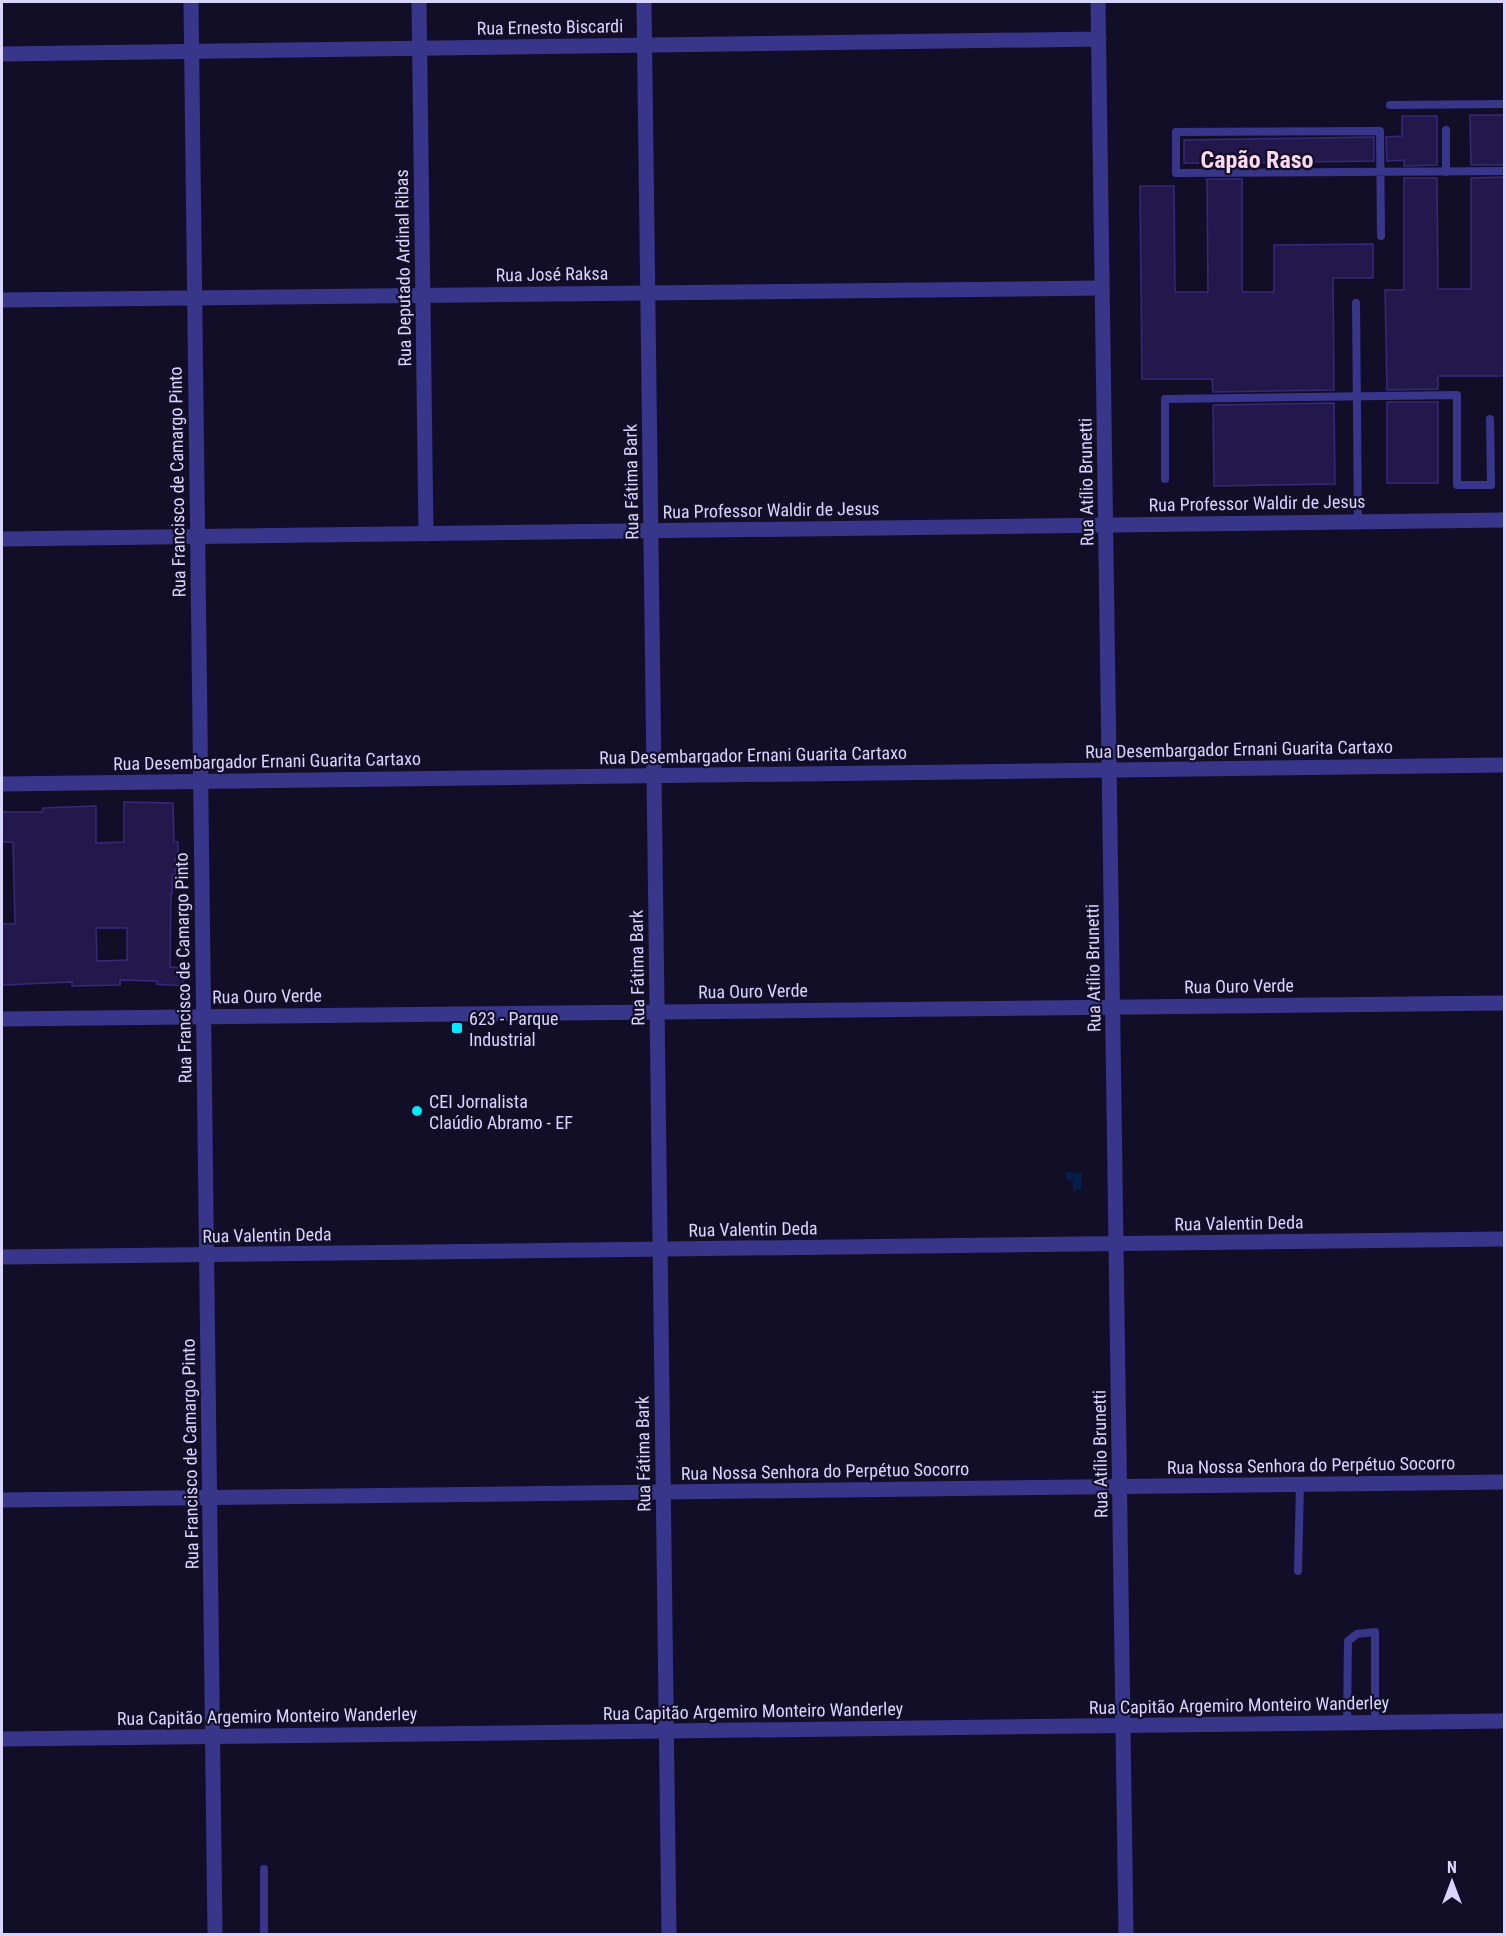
<svg xmlns="http://www.w3.org/2000/svg" width="1506" height="1936" viewBox="0 0 1506 1936" font-family="'Roboto Condensed',sans-serif">
<style>
.water{fill:#061f49}
.building{fill:#22184b;stroke:#382978;stroke-width:1.5;fill-rule:evenodd}
.lines{fill:none;stroke-linecap:round;stroke-linejoin:round}
.lane{stroke:#38368a;stroke-width:8}
.street{stroke:#38368a;stroke-width:15}
.poi-dot{fill:#01e8ff;stroke:#120e28;stroke-width:2}
.labels{text-anchor:middle;dominant-baseline:central;stroke-width:4.5;stroke-linejoin:round;paint-order:stroke}
.street-label{font-size:18px;fill:#dad5ff;stroke:#120e28}
.poi-label{font-size:18px;fill:#dad5ff;stroke:#120e28;text-anchor:start}
.district-label{font-size:24px;font-weight:bold;fill:#ffd7f1;stroke:#120e28}
</style>
<rect width="100%" height="100%" fill="#120e28"/>
<path class="water" d="M1066,1172L1082,1173L1081,1191L1077,1189L1073,1192V1181L1066,1180Z"/>
<g class="building">
<path d="M1470,115H1504V165H1471Z"/>
<path d="M1402,116H1437V165L1404,166V160L1387,161L1386,137L1402,136Z"/>
<path d="M1374,137V161L1242,163V166L1207,167V163H1184V140Z"/>
<path d="M1504,177V376H1438V389L1387,390L1385,290H1404V178H1437L1438,289H1471V178Z"/>
<path d="M1207,179H1242V292H1274V245L1373,244V278H1333L1334,390L1213,392L1212,379H1142L1140,186H1174L1175,292H1208Z"/>
<rect x="1387" y="402" width="51" height="81"/>
<path d="M1334,403L1335,484L1214,486L1213,405Z"/>
<path d="M124,802L173,803L174,842H178V858H175V875H172V894H171L170,967L184,968L183,986L157,984V981L120,980V985L72,986V982L2,985V924H15L13,842H2V812H43V808L96,806V843L124,842ZM96,928H127V960L97,961Z"/>
</g>
<g class="lines">
<g class="lane">
<path d="M1390,105L1504,104"/>
<path d="M1446,130V172"/>
<path d="M1381,236L1380,131L1176,132V173C1286,173 1395,172 1504,171"/>
<path d="M1356,303L1358,522"/>
<path d="M1165,479V399L1457,395V485H1491L1490,419"/>
<path d="M1298,1571L1300,1484"/>
<path d="M1347,1723L1348,1641L1357,1634L1375,1632V1722"/>
<path d="M264,1934V1869"/>
</g>
<g class="street">
<path d="M191,2L215,1934"/>
<path d="M419,2L426,534"/>
<path d="M644,2L669,1934"/>
<path d="M1098,2L1126,1934"/>
<path d="M2,54L1099,39"/>
<path d="M2,300L1102,288"/>
<path d="M2,539L1504,520"/>
<path d="M2,784L1504,765"/>
<path d="M2,1019L1504,1003"/>
<path d="M2,1257L1504,1239"/>
<path d="M2,1500L1504,1482"/>
<path d="M2,1739L1504,1721"/>
</g>
</g>
<g class="poi-dot">
<rect x="451" y="1022" width="12" height="12" rx="3"/>
<circle cx="417" cy="1111" r="6"/>
</g>
<g class="labels">
<g class="street-label">
<text transform="translate(550 27) rotate(-1)">Rua Ernesto Biscardi</text>
<text transform="translate(403 268) rotate(-91)">Rua Deputado Ardinal Ribas</text>
<text transform="translate(552 274) rotate(-1)">Rua José Raksa</text>
<text transform="translate(177 482) rotate(-91)">Rua Francisco de Camargo Pinto</text>
<text transform="translate(631 482) rotate(-91)">Rua Fátima Bark</text>
<text transform="translate(1086 482) rotate(-91)">Rua Atílio Brunetti</text>
<text transform="translate(1257 503) rotate(-1)">Rua Professor Waldir de Jesus</text>
<text transform="translate(771 510) rotate(-1)">Rua Professor Waldir de Jesus</text>
<text transform="translate(1239 749) rotate(-1)">Rua Desembargador Ernani Guarita Cartaxo</text>
<text transform="translate(753 755) rotate(-1)">Rua Desembargador Ernani Guarita Cartaxo</text>
<text transform="translate(267 761) rotate(-1)">Rua Desembargador Ernani Guarita Cartaxo</text>
<text transform="translate(183 968) rotate(-91)">Rua Francisco de Camargo Pinto</text>
<text transform="translate(637 968) rotate(-91)">Rua Fátima Bark</text>
<text transform="translate(1093 968) rotate(-91)">Rua Atílio Brunetti</text>
<text transform="translate(1239 986) rotate(-1)">Rua Ouro Verde</text>
<text transform="translate(753 991) rotate(-1)">Rua Ouro Verde</text>
<text transform="translate(267 996) rotate(-1)">Rua Ouro Verde</text>
<text transform="translate(1239 1223) rotate(-1)">Rua Valentin Deda</text>
<text transform="translate(753 1229) rotate(-1)">Rua Valentin Deda</text>
<text transform="translate(267 1235) rotate(-1)">Rua Valentin Deda</text>
<text transform="translate(190 1454) rotate(-91)">Rua Francisco de Camargo Pinto</text>
<text transform="translate(643 1454) rotate(-91)">Rua Fátima Bark</text>
<text transform="translate(1100 1454) rotate(-91)">Rua Atílio Brunetti</text>
<text transform="translate(1311 1465) rotate(-1)">Rua Nossa Senhora do Perpétuo Socorro</text>
<text transform="translate(825 1471) rotate(-1)">Rua Nossa Senhora do Perpétuo Socorro</text>
<text transform="translate(1239 1705) rotate(-1)">Rua Capitão Argemiro Monteiro Wanderley</text>
<text transform="translate(753 1711) rotate(-1)">Rua Capitão Argemiro Monteiro Wanderley</text>
<text transform="translate(267 1716) rotate(-1)">Rua Capitão Argemiro Monteiro Wanderley</text>
</g>
<g class="poi-label">
<text x="469" y="1018">623 - Parque<tspan x="469" dy="21">Industrial</tspan></text>
<text x="429" y="1101">CEI Jornalista<tspan x="429" dy="21">Claúdio Abramo - EF</tspan></text>
</g>
<g class="district-label">
<text x="1257" y="160">Capão Raso</text>
</g>
</g>
<rect width="1506" height="1936" fill="none" stroke="#dad5ff" stroke-width="6"/>
<g transform="translate(1452 1882)" stroke="#120e28" stroke-width="4.5" paint-order="stroke">
<path d="M0-4.5L10 22L0 15L-10 22Z" fill="#dad5ff"/>
<text y="-9" font-size="16" font-weight="bold" text-anchor="middle" fill="#dad5ff">N</text>
</g>
</svg>
